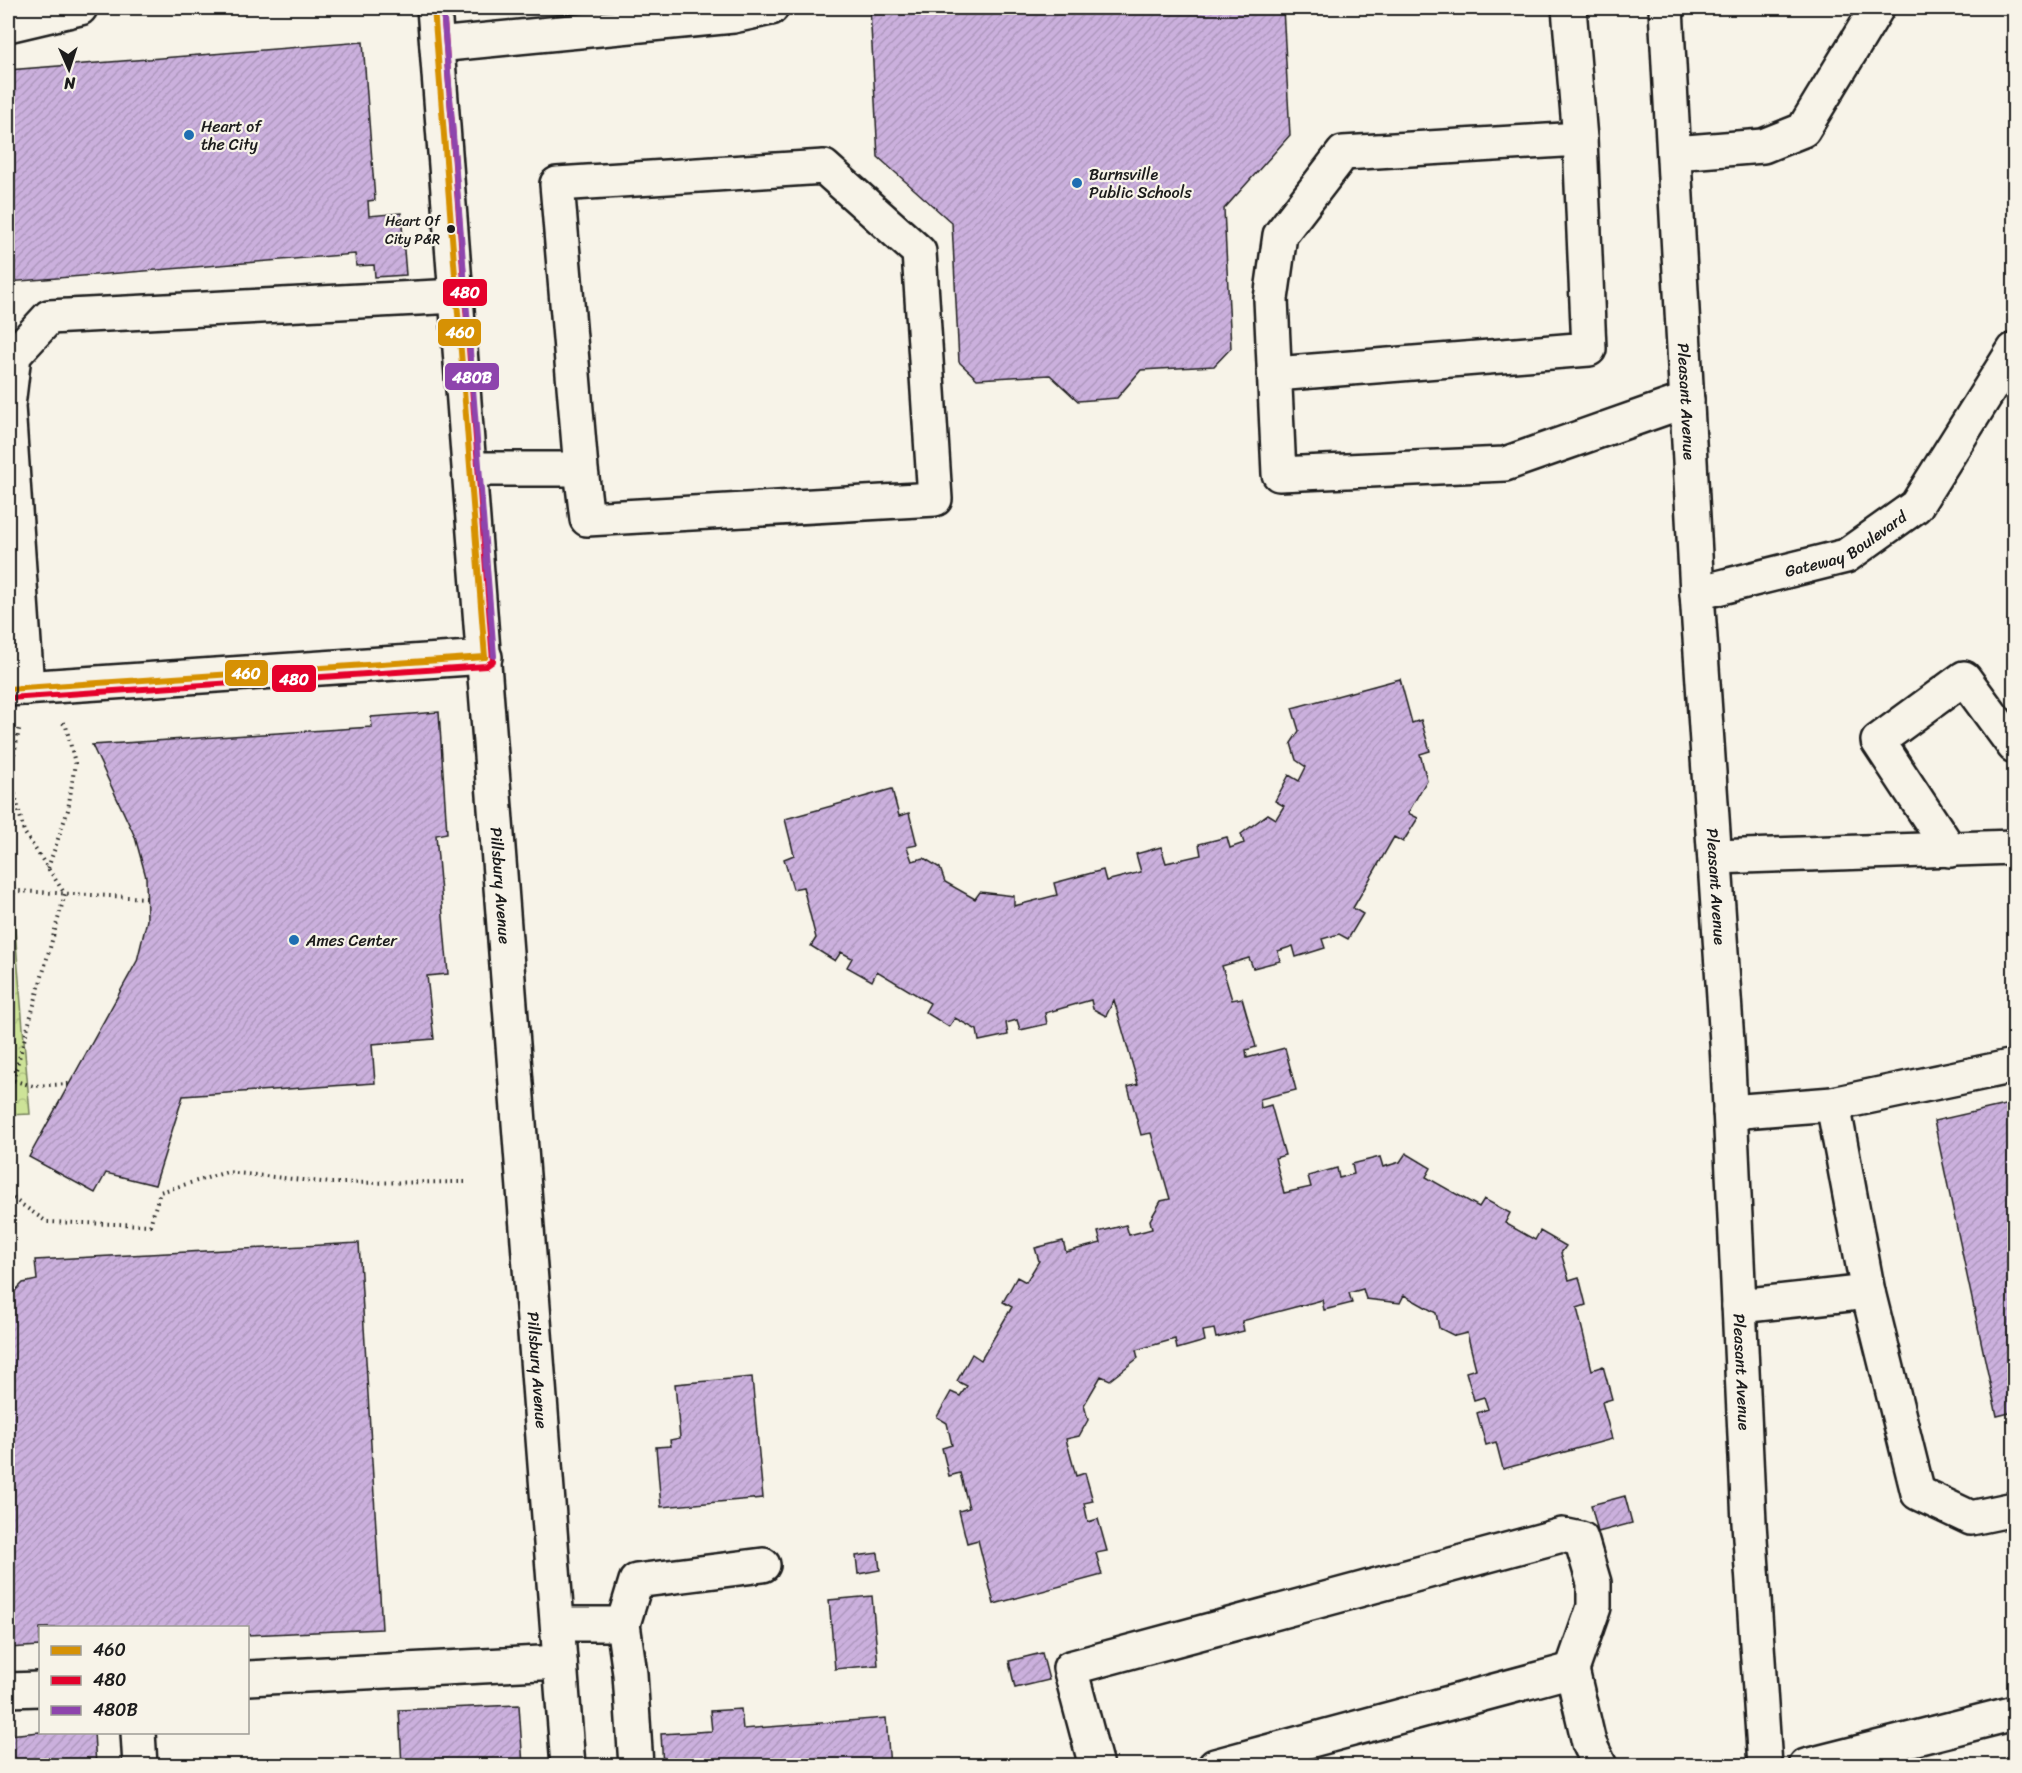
<svg xmlns="http://www.w3.org/2000/svg" width="2022" height="1773" viewBox="0 0 2022 1773" font-family="Sriracha,sans-serif">
<style>
.forest{fill:url(#forest-crowns);stroke:#74805a;stroke-width:1.5}
.building{fill:url(#building-hatch);stroke:#1c1c1c;stroke-width:1.5}
.lines{fill:none;stroke-linecap:round;stroke-linejoin:round}
.minor-casing{stroke:#1c1c1c;stroke-width:38}
.path{stroke:#1c1c1c;stroke-width:4;stroke-dasharray:1.5 4.5;stroke-linecap:butt}
.minor{stroke:#f7f3e8;stroke-width:33}
.bus-1-casing{stroke:#f7f3e8;stroke-width:10}
.bus-2-casing{stroke:#f7f3e8;stroke-width:10}
.bus-3-casing{stroke:#f7f3e8;stroke-width:10}
.bus-1{stroke:#d69104;stroke-width:6}
.bus-2{stroke:#e4002b;stroke-width:6}
.bus-3{stroke:#8e44ad;stroke-width:6}
.poi-dot{fill:#1f6fb2;stroke:#f7f3e8;stroke-width:2}
.bus-dot{fill:#1c1c1c;stroke:#f7f3e8;stroke-width:2}
.labels{text-anchor:middle;dominant-baseline:central;stroke-width:4.5;stroke-linejoin:round;paint-order:stroke}
.bus-label{font-size:14px;fill:#1c1c1c;stroke:#f7f3e8;text-anchor:end}
.poi-label{font-size:16px;fill:#1c1c1c;stroke:#f7f3e8;text-anchor:start}
.street-label{font-size:16px;fill:#1c1c1c;stroke:#f7f3e8}
.line-badge{stroke:#f7f3e8;stroke-width:2}
.badge-label{font-size:16px;text-anchor:middle;font-weight:bold;fill:#fff}
</style>
<defs>
<pattern id="forest-crowns" width="20" height="18" patternUnits="userSpaceOnUse" patternTransform="scale(1.5)"><rect width="20" height="18" fill="#cde398"/><path d="M2 6a3 3 0 1 1 6 0M12 15a3 3 0 1 1 6 0" fill="none" stroke="#afc282"/></pattern>
<pattern id="building-hatch" width="6" height="6" patternUnits="userSpaceOnUse" patternTransform="scale(1.5)"><rect width="6" height="6" fill="#cbb0dd"/><path d="M-1 1l2-2M0 6l6-6M5 7l2-2" fill="none" stroke="#ae97bd"/></pattern>
</defs>
<rect width="100%" height="100%" fill="#f7f3e8"/>
<filter id="ink" filterUnits="userSpaceOnUse"><feTurbulence type="fractalNoise" baseFrequency=".0167" numOctaves="2"/><feDisplacementMap in="SourceGraphic" scale="12" xChannelSelector="R" yChannelSelector="G"/><feConvolveMatrix kernelMatrix="1 2 1 2 8 2 1 2 1" color-interpolation-filters="sRGB"/></filter>
<g filter="url(#ink)">
<path class="forest" d="M8,844L30,1114L8,1115Z"/>
<g class="building">
<path d="M870,8H1283L1290,135L1224,209L1231,348L1214,366L1141,370L1117,398L1078,401L1050,375L977,379L959,362L952,223L878,157Z"/>
<path d="M363,42L375,200L368,201L369,216L401,213L406,275L375,277L374,265L356,266L355,254L8,282V70Z"/>
<path d="M1400,679L1412,723L1421,720L1430,751L1420,754L1427,780L1408,813L1418,818L1403,842L1394,837L1353,908L1363,914L1348,939L1339,934L1322,939L1325,948L1296,957L1293,946L1278,951L1280,961L1253,968L1249,958L1222,966L1232,1000L1242,998L1256,1047L1246,1050L1247,1058L1285,1048L1296,1090L1260,1099L1261,1108L1271,1105L1285,1155L1275,1158L1284,1193L1311,1187L1308,1176L1337,1168L1339,1178L1354,1174L1352,1164L1380,1157L1383,1167L1400,1162L1406,1153L1431,1168L1426,1177L1479,1207L1484,1199L1510,1213L1505,1223L1535,1240L1540,1231L1566,1246L1561,1253L1569,1280L1579,1277L1586,1305L1577,1308L1592,1370L1603,1366L1612,1399L1602,1402L1612,1439L1503,1469L1496,1442L1486,1445L1477,1413L1488,1409L1484,1397L1474,1400L1466,1372L1476,1369L1467,1333L1455,1336L1439,1328L1436,1313L1404,1295L1400,1303L1366,1299L1363,1289L1349,1293L1352,1303L1324,1310L1322,1300L1242,1321L1244,1331L1216,1338L1214,1329L1203,1331L1205,1341L1177,1349L1175,1339L1136,1350L1138,1358L1110,1380L1101,1376L1084,1405L1088,1420L1079,1436L1066,1439L1076,1476L1085,1473L1093,1501L1084,1503L1088,1522L1098,1519L1107,1551L1096,1553L1102,1575L994,1604L978,1540L967,1543L959,1511L969,1508L960,1473L949,1476L942,1448L952,1445L947,1423L937,1417L951,1392L960,1396L967,1386L957,1381L972,1354L981,1360L1012,1307L1003,1302L1017,1277L1026,1282L1039,1261L1035,1248L1063,1241L1066,1252L1101,1243L1098,1232L1126,1225L1129,1235L1152,1229L1150,1220L1161,1201L1170,1199L1151,1133L1141,1135L1128,1087L1138,1084L1114,1000L1106,1016L1093,1009L1091,1000L1045,1013L1047,1024L1020,1030L1017,1020L1006,1023L1008,1035L979,1041L977,1030L955,1018L949,1027L925,1012L930,1003L877,971L872,981L847,967L852,958L841,952L835,961L811,946L816,938L803,887L793,889L784,859L794,855L785,819L892,789L899,816L909,813L917,845L907,847L912,861L924,858L940,868L945,882L975,899L980,892L1014,896V906L1057,895L1054,883L1103,870L1106,881L1141,872L1136,854L1161,847L1166,863L1201,855L1199,844L1227,837L1230,848L1244,843L1241,834L1268,814L1276,819L1284,806L1275,801L1289,775L1299,781L1306,767L1296,760L1291,743L1299,731L1292,708Z"/>
<path d="M439,712L447,833L436,835L448,974L427,976L434,1039L372,1044L375,1083L183,1096L155,1185L106,1173L95,1193L29,1157L137,961L147,920L146,877L135,837L92,745L372,727L371,717Z"/>
<path d="M2014,1103V1412L1997,1416L1934,1121Z"/>
<path d="M359,1243L382,1629L248,1635V1628H40V1646L8,1648V1298L23,1283L37,1280L35,1260Z"/>
<path d="M752,1377L763,1498L661,1507L656,1447L671,1446L670,1440L680,1438L675,1384Z"/>
<path d="M1625,1496L1632,1523L1598,1532L1591,1505Z"/>
<path d="M878,1553L880,1570L858,1574L856,1556Z"/>
<path d="M872,1596L878,1665L835,1669L829,1600Z"/>
<path d="M1042,1653L1049,1680L1015,1688L1009,1661Z"/>
<path d="M519,1705L523,1766H402L399,1710Z"/>
<path d="M741,1709L743,1729L886,1718L890,1766H663L661,1734L712,1731L710,1711Z"/>
<path d="M40,1732H94L96,1766H8V1735Z"/>
</g>
<g class="lines">
<g class="minor-casing">
<g id="minor">
<path id="s1" d="M434,8L568,1766"/>
<path d="M1569,8L1580,139"/>
<path id="s2" d="M1666,8L1697,593L1727,1042L1749,1523L1765,1766"/>
<path d="M8,25L80,8"/>
<path d="M437,45L733,16L771,8"/>
<path d="M1674,153L1763,146L1803,130L1877,8"/>
<path d="M1275,374L1589,349L1580,139L1343,153L1280,235L1271,299L1279,474L1505,464L1687,400"/>
<path d="M470,469H581L587,519L935,499L919,252L824,167L557,184L581,469"/>
<path id="s3" d="M1697,593L1846,556L1916,506L2014,350"/>
<path d="M27,688L8,406L14,355L49,317L457,296"/>
<path d="M8,689L485,657"/>
<path d="M1950,850L1878,741L1964,678L2014,746"/>
<path d="M1715,857L2014,847"/>
<path d="M1833,1104L1868,1292L1918,1493L1971,1518L2014,1509"/>
<path d="M1730,1112L1833,1104L2014,1066"/>
<path d="M1739,1306L1868,1292"/>
<path d="M558,1624H623L630,1674L636,1766"/>
<path d="M623,1624L636,1581L763,1565"/>
<path d="M248,1678L560,1662"/>
<path d="M8,1690L40,1689"/>
<path d="M138,1732L140,1766"/>
<path d="M1096,1766L1070,1668L1562,1535L1581,1539L1594,1583V1607L1572,1670"/>
<path d="M1215,1766L1572,1670L1589,1743L1600,1766"/>
<path d="M1806,1766L2014,1713"/>
</g>
</g>
<g class="path">
<path d="M48,868L68,810L75,763L66,726L62,722"/>
<path d="M8,895L18,891L147,898"/>
<path d="M8,1079L33,1086L69,1084"/>
<path d="M8,1098L65,894L24,832L10,774L20,725"/>
<path d="M8,1195L47,1222L150,1225L160,1192L227,1172L331,1183L465,1182"/>
</g>
<use href="#minor" class="minor"/>
<g class="bus-1-casing">
<g id="bus-1">
<path d="M434,8L485,657"/>
<path d="M8,689L485,657"/>
</g>
</g>
<g class="bus-2-casing">
<path id="bus-2" d="M9,698L486,666L493,661L443,8"/>
</g>
<g class="bus-3-casing">
<path id="bus-3" d="M443,8L494,656"/>
</g>
<use href="#bus-1" class="bus-1"/>
<use href="#bus-2" class="bus-2"/>
<use href="#bus-3" class="bus-3"/>
</g>
</g>
<g class="poi-dot">
<circle cx="189" cy="135" r="6"/>
<circle cx="1077" cy="183" r="6"/>
<circle cx="294" cy="940" r="6"/>
</g>
<circle class="bus-dot" cx="451" cy="229" r="5"/>
<g class="labels">
<g class="bus-label">
<text x="440" y="221">Heart Of<tspan x="440" dy="18">City P&amp;R</tspan></text>
</g>
<g class="poi-label">
<text x="201" y="126">Heart of<tspan x="201" dy="18">the City</tspan></text>
<text x="1089" y="174">Burnsville<tspan x="1089" dy="18">Public Schools</tspan></text>
<text x="306" y="940">Ames Center</text>
</g>
<g class="street-label">
<text stroke="none"><textPath href="#s2" startOffset="394">Pleasant Avenue</textPath></text>
<text stroke="none"><textPath href="#s3" startOffset="158">Gateway Boulevard</textPath></text>
<text stroke="none"><textPath href="#s1" startOffset="880">Pillsbury Avenue</textPath></text>
<text stroke="none"><textPath href="#s2" startOffset="880">Pleasant Avenue</textPath></text>
<text stroke="none"><textPath href="#s1" startOffset="1366">Pillsbury Avenue</textPath></text>
<text stroke="none"><textPath href="#s2" startOffset="1366">Pleasant Avenue</textPath></text>
</g>
</g>
<g class="line-badge">
<rect x="442" y="278" width="46" height="29" rx="6" fill="#e4002b"/>
<rect x="437" y="318" width="45" height="29" rx="6" fill="#d69104"/>
<rect x="444" y="362" width="56" height="29" rx="6" fill="#8e44ad"/>
<rect x="224" y="659" width="45" height="28" rx="6" fill="#d69104"/>
<rect x="271" y="664" width="46" height="29" rx="6" fill="#e4002b"/>
</g>
<g class="badge-label">
<text x="465" y="298">480</text>
<text x="460" y="338">460</text>
<text x="472" y="383">480B</text>
<text x="246" y="679">460</text>
<text x="294" y="685">480</text>
</g>
<rect width="2022" height="1773" fill="none" stroke="#f7f3e8" stroke-width="30"/>
<rect x="15" y="15" width="1992" height="1743" fill="none" stroke="#1c1c1c" stroke-width="2" filter="url(#ink)"/>
<rect x="39" y="1626" width="210" height="108" fill="#f7f3e8" stroke="#9f9d96" stroke-width="1.5"/>
<rect x="51" y="1646" width="30" height="9" fill="#d69104" stroke="#9f9d96" stroke-width="1.5"/>
<text x="93" y="1656" font-size="18" fill="#1c1c1c">460</text>
<rect x="51" y="1676" width="30" height="9" fill="#e4002b" stroke="#9f9d96" stroke-width="1.5"/>
<text x="93" y="1686" font-size="18" fill="#1c1c1c">480</text>
<rect x="51" y="1706" width="30" height="9" fill="#8e44ad" stroke="#9f9d96" stroke-width="1.5"/>
<text x="93" y="1716" font-size="18" fill="#1c1c1c">480B</text>
<g transform="translate(69 69) rotate(177)" stroke="#f7f3e8" stroke-width="4.5" paint-order="stroke">
<path d="M0-4.5L10 22L0 15L-10 22Z" fill="#1c1c1c"/>
<text y="-9" font-size="16" font-weight="bold" text-anchor="middle" fill="#1c1c1c">N</text>
</g>
</svg>
